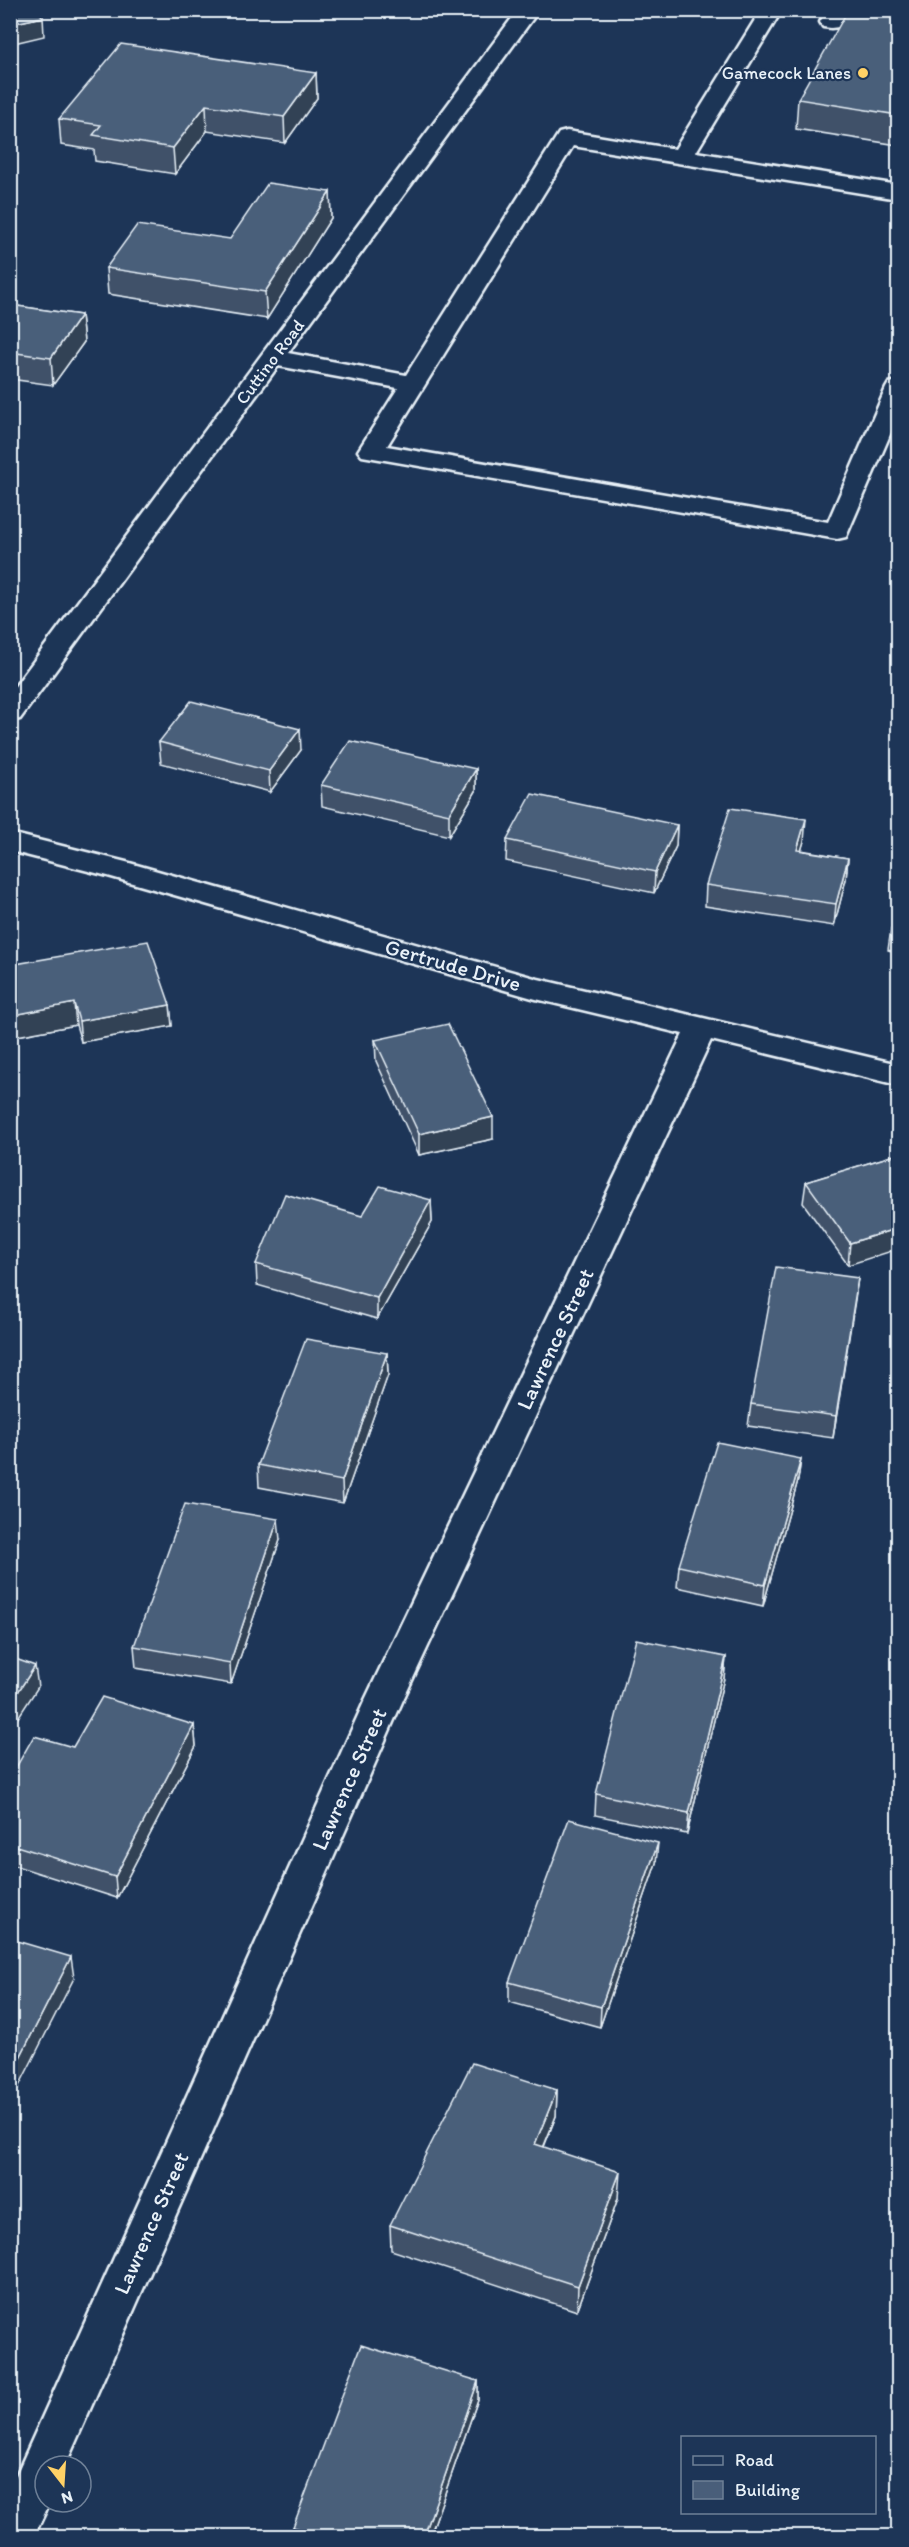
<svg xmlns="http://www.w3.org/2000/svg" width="909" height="2547" viewBox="0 0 909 2547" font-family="Itim,sans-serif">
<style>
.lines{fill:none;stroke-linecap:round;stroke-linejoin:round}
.minor-casing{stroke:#e8f1f8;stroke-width:5}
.minor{fill:#1d3557;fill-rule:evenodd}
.wall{fill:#3f5169;stroke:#e8f1f8;stroke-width:1.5}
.shaded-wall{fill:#334255;stroke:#e8f1f8;stroke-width:1.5}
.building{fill:#495e7a;stroke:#e8f1f8;stroke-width:1.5}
.poi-dot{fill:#ffd166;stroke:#1d3557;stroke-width:2}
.labels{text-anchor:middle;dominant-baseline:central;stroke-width:4.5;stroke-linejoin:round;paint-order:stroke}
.far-poi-label{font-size:18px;fill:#e8f1f8;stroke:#1d3557;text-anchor:end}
.far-street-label{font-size:18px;fill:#e8f1f8;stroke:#1d3557}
.street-label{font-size:22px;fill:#e8f1f8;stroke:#1d3557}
</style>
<rect width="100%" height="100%" fill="#1d3557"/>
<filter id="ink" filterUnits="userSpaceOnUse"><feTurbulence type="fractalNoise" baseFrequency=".0167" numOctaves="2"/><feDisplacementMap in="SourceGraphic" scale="12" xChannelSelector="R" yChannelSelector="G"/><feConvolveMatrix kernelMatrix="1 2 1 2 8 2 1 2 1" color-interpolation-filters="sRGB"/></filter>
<g filter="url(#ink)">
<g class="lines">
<g class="minor-casing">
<g id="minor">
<path d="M518,10H539L288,353L406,375L559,133L567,131L675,149L761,10H782L696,152L898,185V199L573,146L387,446L828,522L886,388L889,383L898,381V416L846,537L837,539L362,456L358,451L398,388L278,366L20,719L10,721V693Z"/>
<path d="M827,10H848L839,27L831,28L823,27L820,22Z"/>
<path d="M10,833L126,862L538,979L898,1064V1085L711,1040L402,1702L65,2466H45V2502H50L34,2536H10V2489L364,1702L683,1034L536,999L108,876L10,851Z"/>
</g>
</g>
<use href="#minor" class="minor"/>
</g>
<g class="wall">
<path d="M898,10V145L796,129L798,99Z"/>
<path d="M316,73L317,98L285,143L207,131L175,174L95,161L94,150L61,145L59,119Z"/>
<path d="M330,192L331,218L267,319L108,294L106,268L230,239Z"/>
<path d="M10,305L81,315L84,342L53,385L10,379Z"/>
<path d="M159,742L301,750L270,792L161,763Z"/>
<path d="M476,769V791L449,836L322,806L321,785Z"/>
<path d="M677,825L676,846L654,893L506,861L507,840Z"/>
<path d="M804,841L801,850L848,858L846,879L834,926L705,906L706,885Z"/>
<path d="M898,912V953L888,950L891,929Z"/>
<path d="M10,965L170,1005L172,1026L81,1042L76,1025L17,1036L10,1015Z"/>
<path d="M375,1040L493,1139L419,1155L376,1061Z"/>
<path d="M898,1154L848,1265L803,1203L806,1182Z"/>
<path d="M431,1200L432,1222L377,1319L257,1285L256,1264L362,1216Z"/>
<path d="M858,1278L833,1438L748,1426L751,1404Z"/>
<path d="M387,1353L388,1375L343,1503L259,1487L258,1465Z"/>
<path d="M801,1459L798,1480L763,1606L677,1587L679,1566Z"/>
<path d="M280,1540L231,1684L136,1668L134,1646Z"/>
<path d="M726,1657L724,1678L687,1834L595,1815L596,1794Z"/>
<path d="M194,1725L196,1746L117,1898L10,1864V1778Z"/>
<path d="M656,1863L600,2027L509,2002V1982Z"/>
<path d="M557,2090L556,2116L544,2147L618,2198L577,2311L391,2250L390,2225Z"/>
<path d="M478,2381V2399L430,2536H294L293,2527Z"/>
</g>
<g class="shaded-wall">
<path d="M43,17L44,36L10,44V24Z"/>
<path d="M316,73L317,98L285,143L284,117Z"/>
<path d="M206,105L207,131L175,174L173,148Z"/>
<path d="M330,192L331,218L267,319L265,292Z"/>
<path d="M81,315L84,342L53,385L51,358Z"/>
<path d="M300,729L301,750L270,792L269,771Z"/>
<path d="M476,769V791L449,836V814Z"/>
<path d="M806,819L804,841L795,871L797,850Z"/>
<path d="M677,825L676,846L654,893L655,872Z"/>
<path d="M848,858L846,879L834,926L836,904Z"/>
<path d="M74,1003L76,1025L17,1036L14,1015Z"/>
<path d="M170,1005L172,1026L81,1042L79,1021Z"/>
<path d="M493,1117V1139L419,1155V1134Z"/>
<path d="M431,1200L432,1222L377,1319V1298Z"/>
<path d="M898,1228V1249L848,1265L850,1243Z"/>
<path d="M858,1278L855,1300L833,1438L836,1416Z"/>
<path d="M387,1353L388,1375L343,1503L342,1481Z"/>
<path d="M801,1459L798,1480L763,1606L765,1585Z"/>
<path d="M278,1519L280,1540L231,1684L230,1663Z"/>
<path d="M726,1657L724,1678L687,1834L689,1813Z"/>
<path d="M35,1666L38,1687L10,1730V1704Z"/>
<path d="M194,1725L196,1746L117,1898L115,1877Z"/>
<path d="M658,1843L656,1863L600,2027L601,2007Z"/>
<path d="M71,1957L74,1978L10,2104V2077Z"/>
<path d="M557,2090L556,2116L534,2170L535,2144Z"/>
<path d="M620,2172L618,2198L577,2311L578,2286Z"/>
<path d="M478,2381V2399L430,2536H424Z"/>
</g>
<g class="building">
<path d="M10,10H37L43,17L10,24Z"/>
<path d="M848,10H898V115L798,99Z"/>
<path d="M121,44L316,73L284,117L206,105L173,148L93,135L101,125L59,119Z"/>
<path d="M268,183L330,192L265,292L106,268L137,225L230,239Z"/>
<path d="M10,305L81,315L51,358L10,352Z"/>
<path d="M191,701L300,729L269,771L159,742Z"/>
<path d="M350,741L476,769L449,814L321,785Z"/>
<path d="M532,794L677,825L655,872L507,840Z"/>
<path d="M730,808L806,819L797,850L848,858L836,904L706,885Z"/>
<path d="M898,912V931L891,929Z"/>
<path d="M148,941L170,1005L79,1021L74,1003L14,1015L10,1003V965Z"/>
<path d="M448,1024L493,1117L419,1134L375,1040Z"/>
<path d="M898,1154V1228L850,1243L806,1182Z"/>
<path d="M380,1186L431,1200L377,1298L256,1264L285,1194L362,1216Z"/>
<path d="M776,1267L858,1278L836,1416L751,1404Z"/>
<path d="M306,1339L387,1353L342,1481L258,1465Z"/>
<path d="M717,1442L801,1459L765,1585L679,1566Z"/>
<path d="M185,1504L278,1519L230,1663L134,1646Z"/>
<path d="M636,1639L726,1657L689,1813L596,1794Z"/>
<path d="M10,1657L35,1666L10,1704Z"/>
<path d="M102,1697L194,1725L115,1877L10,1844V1778L34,1736L73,1747Z"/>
<path d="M569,1819L658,1843L601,2007L509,1982Z"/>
<path d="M10,1939L71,1957L10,2077Z"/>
<path d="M472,2063L557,2090L535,2144L620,2172L578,2286L390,2225Z"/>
<path d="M361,2345L478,2381L424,2536H323L293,2527Z"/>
</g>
</g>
<circle class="poi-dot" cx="863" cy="73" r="6"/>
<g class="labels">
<g class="far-poi-label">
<text x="851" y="73">Gamecock Lanes</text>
</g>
<g class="far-street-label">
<text transform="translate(270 362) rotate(-53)">Cuttino Road</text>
</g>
<g class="street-label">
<text transform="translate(453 965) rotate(16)">Gertrude Drive</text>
<text transform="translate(555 1339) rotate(-65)">Lawrence Street</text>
<text transform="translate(349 1779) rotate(-66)">Lawrence Street</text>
<text transform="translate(151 2223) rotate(-66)">Lawrence Street</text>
</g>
</g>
<rect width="909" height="2547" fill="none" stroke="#1d3557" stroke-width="36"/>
<rect x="18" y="18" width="873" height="2511" fill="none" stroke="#e8f1f8" stroke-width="2" filter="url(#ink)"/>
<rect x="681" y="2436" width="195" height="78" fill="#1d3557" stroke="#6e8097" stroke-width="1.5"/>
<rect x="693" y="2456" width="30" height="9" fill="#1d3557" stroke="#6e8097" stroke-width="1.5"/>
<text x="735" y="2466" font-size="18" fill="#e8f1f8">Road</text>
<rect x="693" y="2481" width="30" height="18" fill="#495e7a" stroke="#6e8097" stroke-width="1.5"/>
<text x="735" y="2496" font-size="18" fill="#e8f1f8">Building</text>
<g transform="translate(63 2484) rotate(163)"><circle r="28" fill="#1d3557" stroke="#6e8097" stroke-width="1.5"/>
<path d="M0-4.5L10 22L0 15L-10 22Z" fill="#ffd166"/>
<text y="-9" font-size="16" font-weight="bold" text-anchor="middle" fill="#e8f1f8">N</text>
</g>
</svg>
